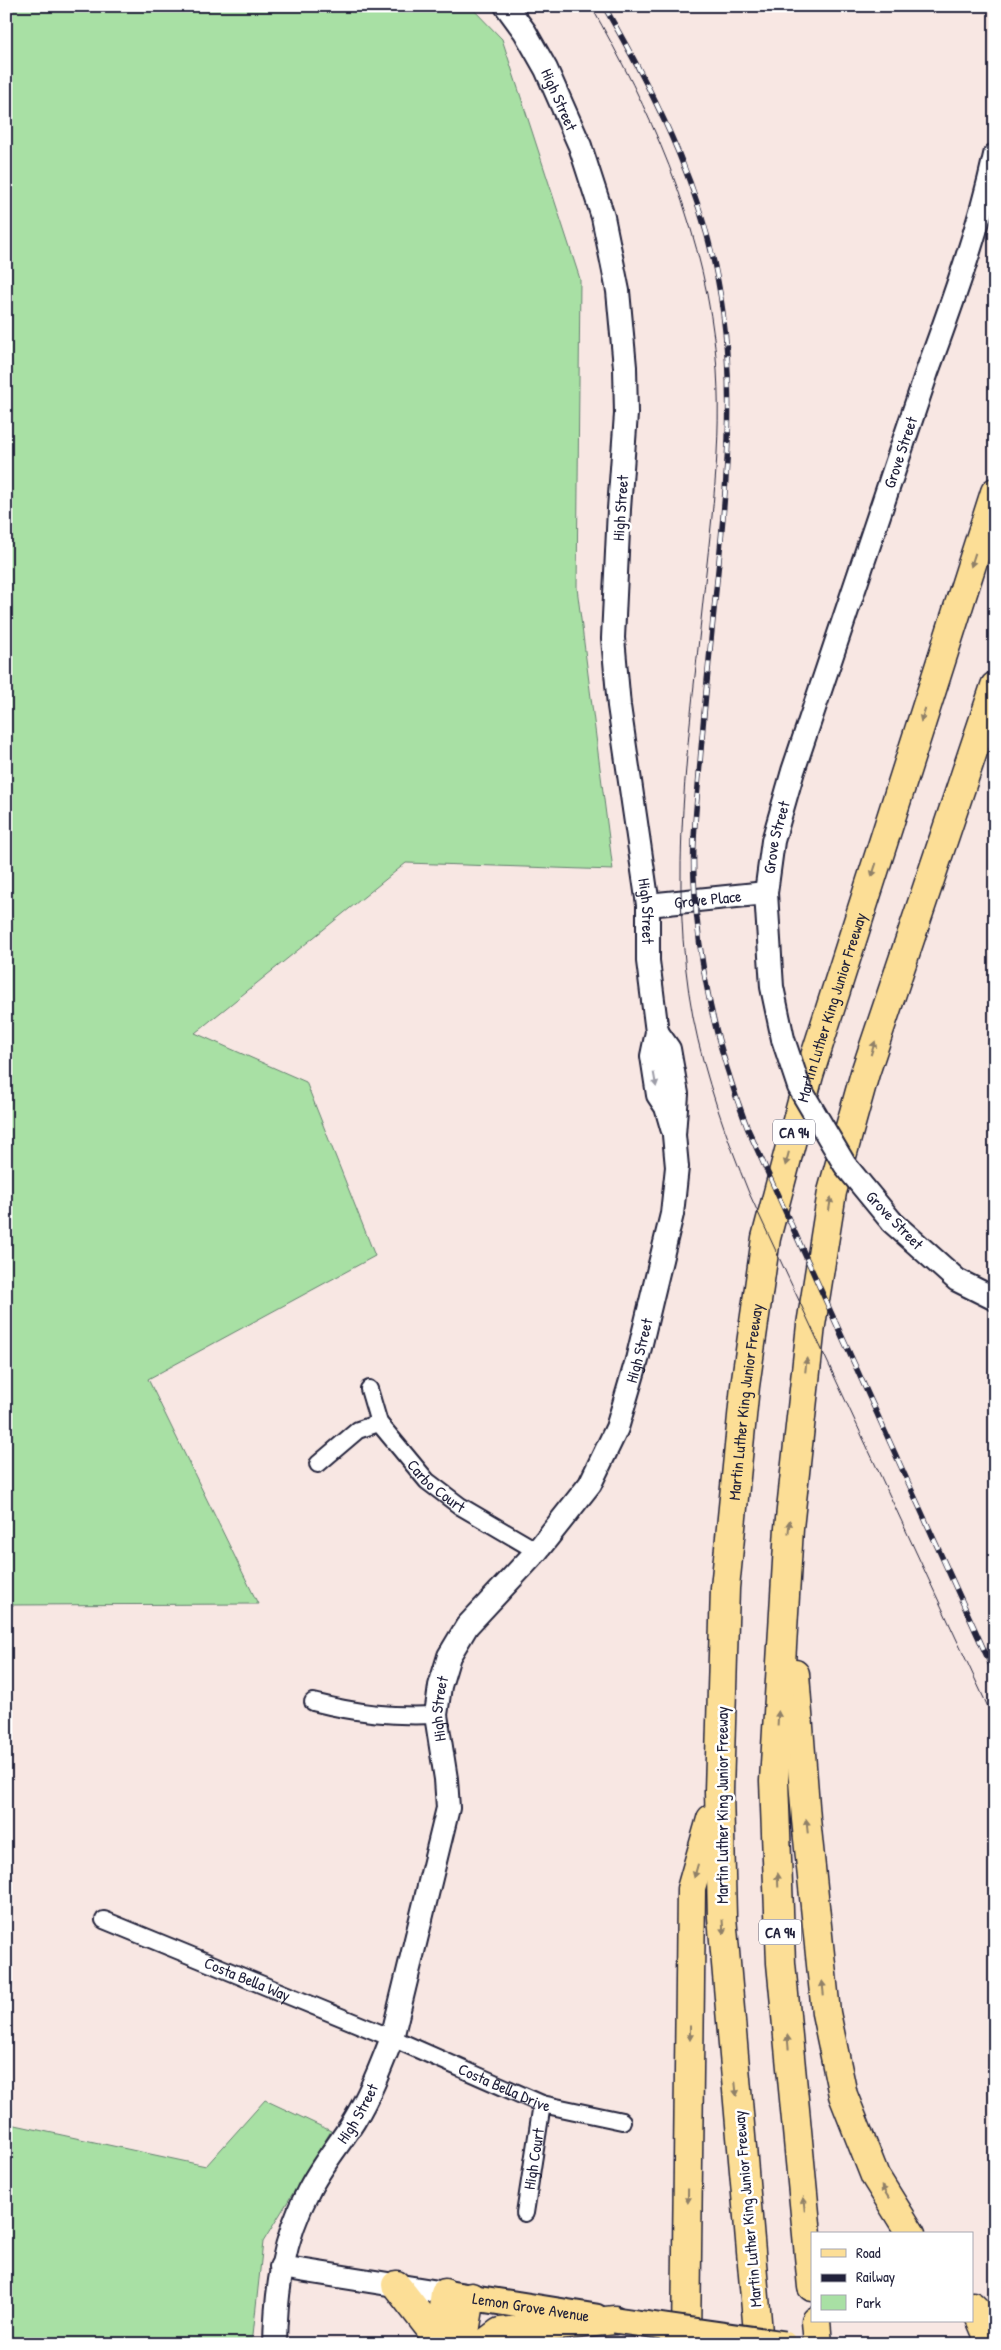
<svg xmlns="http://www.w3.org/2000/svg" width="1001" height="2350" viewBox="0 0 1001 2350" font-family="'Patrick Hand',sans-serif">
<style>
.green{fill:#a8e0a4;stroke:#658170}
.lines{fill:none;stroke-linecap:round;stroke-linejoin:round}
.street-casing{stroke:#22223b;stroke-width:20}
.secondary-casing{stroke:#22223b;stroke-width:26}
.primary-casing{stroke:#22223b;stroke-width:29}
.highway-casing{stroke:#22223b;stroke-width:31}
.street{stroke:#fff;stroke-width:16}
.secondary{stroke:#fff;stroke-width:22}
.primary{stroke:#fcde96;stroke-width:25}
.highway{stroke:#fcde96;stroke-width:28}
.tram{stroke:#22223b;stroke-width:1}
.rail-casing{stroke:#22223b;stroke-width:5.5}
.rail{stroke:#fff;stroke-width:4;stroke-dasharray:11;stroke-linecap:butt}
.secondary-bridge-casing{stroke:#22223b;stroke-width:26;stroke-linecap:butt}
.primary-bridge-casing{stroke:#22223b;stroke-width:29;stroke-linecap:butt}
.secondary-bridge{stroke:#fff;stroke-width:22}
.primary-bridge{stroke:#fcde96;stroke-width:25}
.oneway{fill:#8f8068}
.oneway2{fill:#9c9ca7}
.labels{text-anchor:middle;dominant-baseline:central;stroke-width:5;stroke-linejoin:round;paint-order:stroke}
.shield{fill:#fff;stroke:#646476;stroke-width:1}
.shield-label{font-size:15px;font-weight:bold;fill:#22223b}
.street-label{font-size:16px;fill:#22223b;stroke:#fff}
</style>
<rect width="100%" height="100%" fill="#f8e7e3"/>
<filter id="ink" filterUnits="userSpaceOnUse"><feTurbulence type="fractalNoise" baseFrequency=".02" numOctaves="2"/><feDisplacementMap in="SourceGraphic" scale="10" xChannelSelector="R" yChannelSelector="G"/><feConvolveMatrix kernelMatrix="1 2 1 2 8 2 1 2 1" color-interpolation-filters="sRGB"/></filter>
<g filter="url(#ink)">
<g class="green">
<path d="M6,6H470L502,39L580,279L577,588L613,870L406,863L195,1033L306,1082L375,1256L148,1379L258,1604L6,1605Z"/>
<path d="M265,2100L331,2131L263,2242L252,2344H6V2123L206,2166Z"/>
</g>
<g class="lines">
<g class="street-casing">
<g id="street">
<path id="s1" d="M369,1389L379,1423L427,1481L460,1506L537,1551"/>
<path d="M318,1464L358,1430L379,1423"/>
<path d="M313,1702C356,1713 391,1717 436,1715"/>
<path id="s2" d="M104,1920L392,2038L542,2104L622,2121"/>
<path id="s3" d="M525,2213L542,2104"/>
</g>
</g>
<g class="secondary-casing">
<g id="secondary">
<path id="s4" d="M506,6L525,32L546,69L580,146L603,217L618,291L625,367L626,414L619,509L613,638L619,706L648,905V961L657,1032L652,1056L658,1095L666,1107L672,1128"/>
<path id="s5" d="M648,905L766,893"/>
<path id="s6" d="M783,1039L772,987L766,893L773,841L793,771L927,372C953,301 979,229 995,155"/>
<path d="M892,1222L957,1280L995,1299"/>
<path d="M281,2267L445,2293"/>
<path id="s7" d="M275,2344C276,2291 283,2239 308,2192C320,2167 339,2145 354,2121C370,2095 381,2066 392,2038L448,1808L446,1779L436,1715L440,1686L449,1656L467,1626L537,1551L590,1484L617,1428L637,1360L672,1214L677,1167L674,1135L677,1094L669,1049L657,1032"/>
</g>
</g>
<g class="primary-casing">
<g id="primary">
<path id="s8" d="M450,2294L596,2317"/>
</g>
</g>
<g class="highway-casing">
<g id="highway">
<path d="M795,1674L806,1819L826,2013L843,2095L875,2176L911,2234"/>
<path d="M396,2285L438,2339"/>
<path d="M812,2287L781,1963L774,1781L789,1528L811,1325L832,1192L865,1073L995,686"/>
<path d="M972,2306L977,2311L991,2344"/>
<path d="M816,2321L818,2344"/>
<path d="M438,2344L445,2293"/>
<path d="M463,2344L471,2297"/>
<path d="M484,2344L500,2332L615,2320"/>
<path d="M686,2344L691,1889L711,1819"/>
<path id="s9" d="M759,2344L722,1917L719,1791L725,1588L745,1386L766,1238L809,1075L995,492"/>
</g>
</g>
<use href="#street" class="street"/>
<use href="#secondary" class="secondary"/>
<use href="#primary" class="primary"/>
<use href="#highway" class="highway"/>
<path class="tram" d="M591,6C650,110 699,217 714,338C725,426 712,513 703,601C689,739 667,880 693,1017C705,1078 726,1136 749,1193L995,1722"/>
<g class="rail-casing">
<path id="rail" d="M604,6C659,101 709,203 723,313C734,396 727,478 719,561C712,629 705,696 700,763C697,802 692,841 694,879C698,967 716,1045 747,1127L995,1674"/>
</g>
<use href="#rail" class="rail"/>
<g class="secondary-bridge-casing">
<path id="secondary-bridge" d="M783,1039L799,1087L845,1165L892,1222"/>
</g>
<g class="primary-bridge-casing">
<path id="primary-bridge" d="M615,2320L784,2344"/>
</g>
<use href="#secondary-bridge" class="secondary-bridge"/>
<use href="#primary-bridge" class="primary-bridge"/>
</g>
<defs><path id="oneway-solid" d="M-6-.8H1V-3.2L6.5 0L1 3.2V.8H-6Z" transform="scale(1.25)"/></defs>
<g class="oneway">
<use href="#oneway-solid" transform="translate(973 560) rotate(108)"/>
<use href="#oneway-solid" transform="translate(923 715) rotate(108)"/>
<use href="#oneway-solid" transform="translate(874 870) rotate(108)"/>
<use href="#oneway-solid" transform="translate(873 1048) rotate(-72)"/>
<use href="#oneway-solid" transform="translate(787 1159) rotate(105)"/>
<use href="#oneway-solid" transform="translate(830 1204) rotate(-81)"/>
<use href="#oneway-solid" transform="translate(806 1365) rotate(-84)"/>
<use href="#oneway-solid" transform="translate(789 1527) rotate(-85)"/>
<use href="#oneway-solid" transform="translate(778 1718) rotate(-87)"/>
<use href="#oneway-solid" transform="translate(807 1826) rotate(-96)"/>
<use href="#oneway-solid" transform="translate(696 1871) rotate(106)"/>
<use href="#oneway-solid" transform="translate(778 1880) rotate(-92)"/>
<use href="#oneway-solid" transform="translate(723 1927) rotate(86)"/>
<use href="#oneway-solid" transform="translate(823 1988) rotate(-96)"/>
<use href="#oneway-solid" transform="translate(690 2033) rotate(90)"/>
<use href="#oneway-solid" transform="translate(788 2042) rotate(-95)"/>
<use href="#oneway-solid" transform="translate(736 2089) rotate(84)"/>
<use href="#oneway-solid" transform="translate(885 2192) rotate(-122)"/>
<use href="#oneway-solid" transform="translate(688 2196) rotate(91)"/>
<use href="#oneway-solid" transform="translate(804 2204) rotate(-96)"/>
</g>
<use class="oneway2" href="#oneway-solid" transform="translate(655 1080) rotate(80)"/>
</g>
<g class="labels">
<g class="shield">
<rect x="773" y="1119.5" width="42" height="25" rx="4"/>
<rect x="759" y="1919.5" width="42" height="25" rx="4"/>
</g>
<g class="shield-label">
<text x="794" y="1132">CA 94</text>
<text x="780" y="1932">CA 94</text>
</g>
<g class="street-label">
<text stroke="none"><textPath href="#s4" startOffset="108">High Street</textPath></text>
<text stroke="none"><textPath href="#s6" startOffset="609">Grove Street</textPath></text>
<text transform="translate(620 508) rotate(-86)">High Street</text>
<text stroke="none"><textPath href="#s6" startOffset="204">Grove Street</textPath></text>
<text stroke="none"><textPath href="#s5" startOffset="60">Grove Place</textPath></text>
<text stroke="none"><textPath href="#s4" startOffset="932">High Street</textPath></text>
<text stroke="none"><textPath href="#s9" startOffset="1350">Martin Luther King Junior Freeway</textPath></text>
<text transform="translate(895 1220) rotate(46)">Grove Street</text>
<text stroke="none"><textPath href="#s7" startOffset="1090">High Street</textPath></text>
<text stroke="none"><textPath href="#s9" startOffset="945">Martin Luther King Junior Freeway</textPath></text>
<text stroke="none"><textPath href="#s1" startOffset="121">Carbo Court</textPath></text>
<text stroke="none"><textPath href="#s7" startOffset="670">High Street</textPath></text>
<text transform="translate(722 1805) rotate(-90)">Martin Luther King Junior Freeway</text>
<text stroke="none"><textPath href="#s2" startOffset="155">Costa Bella Way</textPath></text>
<text stroke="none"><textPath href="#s2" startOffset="434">Costa Bella Drive</textPath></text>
<text stroke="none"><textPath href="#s7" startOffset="250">High Street</textPath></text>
<text stroke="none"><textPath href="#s3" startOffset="55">High Court</textPath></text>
<text transform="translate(747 2209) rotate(-95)">Martin Luther King Junior Freeway</text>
<text stroke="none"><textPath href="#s8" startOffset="82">Lemon Grove Avenue</textPath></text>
</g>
</g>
<rect width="1001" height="2350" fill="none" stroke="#fff" stroke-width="25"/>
<rect x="12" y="12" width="976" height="2325" fill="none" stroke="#22223b" stroke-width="2" filter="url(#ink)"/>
<rect x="811" y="2232" width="162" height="90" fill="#ffffff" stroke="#a7a7b1"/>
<rect x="821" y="2249" width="25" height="8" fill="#fcde96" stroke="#a7a7b1"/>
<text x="856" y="2258" font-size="15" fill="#22223b">Road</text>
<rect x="821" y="2274" width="25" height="8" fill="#22223b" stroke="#a7a7b1"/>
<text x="856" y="2282" font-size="15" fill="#22223b">Railway</text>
<rect x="821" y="2295" width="25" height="15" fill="#a8e0a4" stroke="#a7a7b1"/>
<text x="856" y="2308" font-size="15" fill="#22223b">Park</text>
</svg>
